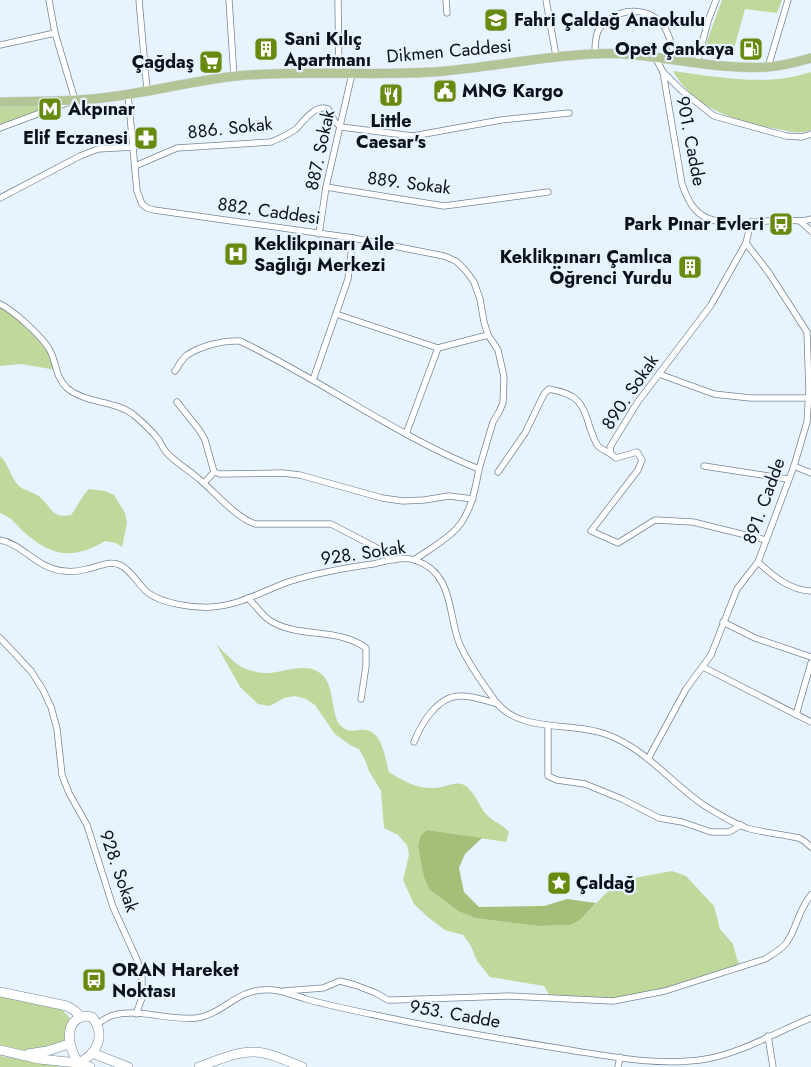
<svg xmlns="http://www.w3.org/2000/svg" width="811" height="1067" viewBox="0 0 811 1067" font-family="Jost,sans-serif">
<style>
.green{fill:#c0d89b}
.forest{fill:#a3bf78}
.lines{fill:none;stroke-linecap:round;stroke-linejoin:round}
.street-casing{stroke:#758697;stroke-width:7}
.secondary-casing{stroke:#758697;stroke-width:10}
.primary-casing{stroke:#d3d4d6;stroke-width:10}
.street{stroke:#fff;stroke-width:5.5}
.secondary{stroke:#fff;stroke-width:9}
.primary{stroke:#b3c497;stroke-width:9}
.labels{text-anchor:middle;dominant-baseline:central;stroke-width:4.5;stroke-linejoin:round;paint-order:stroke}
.poi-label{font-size:18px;font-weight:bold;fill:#0c1219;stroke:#e7f3ff;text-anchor:start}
.street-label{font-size:18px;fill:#0c1219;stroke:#e7f3ff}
</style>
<rect width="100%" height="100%" fill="#e7f3ff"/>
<g class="green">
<path d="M722,0H782L777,13L745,9L732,56H708L707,41Z"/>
<path d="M673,71C719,77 766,87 811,72V130C801,135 787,131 777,129C737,122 694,109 673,71Z"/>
<path d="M75,100L0,128V102Z"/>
<path d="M0,304L48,347L56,370L21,364L0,366Z"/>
<path d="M0,456C9,464 10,477 19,486C25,491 34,492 40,497C52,507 51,519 71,515C78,506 81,497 89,489L105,491L114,495L125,513L127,523L122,547L116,543L105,541C73,560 52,557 24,532C14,523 14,519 0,513Z"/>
<path d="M216,644C226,654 236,666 249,670C255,672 262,673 268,673C285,672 305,662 320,673C336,684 330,716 341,726C349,734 357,729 366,730C383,733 385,759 389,772C403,781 417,789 435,788C444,788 452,782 461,784C472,786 479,805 485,813C492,821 502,824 509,832L506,842L427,830L418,846L424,878L430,890L458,911L475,918L538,926L570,925L580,920L609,890L629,879L672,871L686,876L714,906L720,929L733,944L737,959L741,967L665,991L613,1001L551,998L544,986L490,977L477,961L471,946L463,935L445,930L429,918L414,904L403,880L409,855L407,845L398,835L384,828L381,791L369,771L365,760L359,749L350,745L335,734L315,705L306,699L295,696L284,698L270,706L258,704L240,687Z"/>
<path d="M0,992L60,1007L74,1023L69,1044L20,1055L0,1050Z"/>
<path d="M0,1056L62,1067H0Z"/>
</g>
<path class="forest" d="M427,830L482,838L465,854L459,868L464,892L479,907L544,906L567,899L596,903L580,920L570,925L538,926L475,918L458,911L430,890L424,878L418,846L421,835Z"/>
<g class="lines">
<g class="street-casing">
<g id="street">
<path d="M139,0L147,90"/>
<path d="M229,0L234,77"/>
<path d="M338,0L339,73"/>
<path d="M446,0L447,13"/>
<path d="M546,0L556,56"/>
<path d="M0,45L55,33"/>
<path d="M595,54C595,46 595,38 598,31C600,26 605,23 609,20C627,6 655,9 666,30C671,39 673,50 675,60"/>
<path d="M655,57L663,72L682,184C685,192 688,201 694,208C711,230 753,222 776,220C789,219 799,223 811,219"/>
<path d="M697,63L708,21L716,0"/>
<path d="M768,67L788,0"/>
<path d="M663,72L681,90L714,116L786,136L802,137L811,134"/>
<path d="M128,94L137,191L142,204L147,208L154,210L353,238L444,256L456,261L466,271L474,282L480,299L484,322L488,335L498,350L504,377L503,403L499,412L493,422L479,469"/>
<path d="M0,128L75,100L55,33L49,0"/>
<path d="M135,166L177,148L271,142C280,138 288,135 296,129C304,121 315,104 328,109L335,122L341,127L413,136L501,120L569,113"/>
<path d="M326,187L444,206L548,192"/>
<path d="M0,198L80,156L98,149L134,147"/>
<path d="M751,222L746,243L711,305L637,403L610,447L611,454L616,458L637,452L642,460L638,470L591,531L618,543L655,520L693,522L766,540"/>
<path d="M801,222L811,231"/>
<path d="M319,234L326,187L352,74"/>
<path d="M0,304C14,311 39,334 48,347C57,360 54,376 67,388C86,404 115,400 134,415C142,422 152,431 158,439C162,445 164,451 169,455C178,464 190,471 199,479C217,494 234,516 255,524H331L377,548L394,560"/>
<path d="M336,314L438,348L488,335"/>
<path d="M175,371C179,365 182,359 187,355C201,346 223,340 240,341C321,380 397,436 479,469C475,491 470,518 452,533C441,543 427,551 414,560"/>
<path d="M659,374L714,394L750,398H808"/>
<path d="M313,380L348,279L353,238"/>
<path d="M177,402L200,431L205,440L214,472L220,474L282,473L300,475L382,498L403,501L424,500L449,496L473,499"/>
<path d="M406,434L438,348"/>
<path d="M704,466L788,479"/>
<path d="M794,466L811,473"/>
<path d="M498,472L525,433L544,394L549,389C577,394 583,402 590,428C592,433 595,442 598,446C601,449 608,452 611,454"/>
<path d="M204,483L214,472"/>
<path d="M0,540C23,544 37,569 64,571C71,572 80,571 87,569C98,567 109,560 120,565C131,570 138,584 147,592C162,604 193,608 211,607C238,606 263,591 288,582C316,573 344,568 373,564C386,561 403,556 415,560C455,574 447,614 460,645C469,665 483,684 496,702C521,734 573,721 608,735C646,749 672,784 705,806C718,814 732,823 747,828C764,833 782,834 799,838L804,841L811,847"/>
<path d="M758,562C773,576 789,590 811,591"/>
<path d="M248,598C255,605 261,614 269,620C298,639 338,627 366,648V666L361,699"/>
<path d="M723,622L755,638L811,657"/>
<path d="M0,638L31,671L43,690L51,707L57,729L62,775L69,793L87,825L113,907L138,962L142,977V998L136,1014"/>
<path d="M703,667L811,722"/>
<path d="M796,715L811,663"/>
<path d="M548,725V776L557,780L585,784L622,799L659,818L682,822L711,832H729L741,825"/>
<path d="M414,742C421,724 437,697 459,696C472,695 486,701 498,704"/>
<path d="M648,759L686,689L711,655L737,589L758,562L794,466L807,422L809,391L807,332L769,273L746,243"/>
<path d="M284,991L323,988L340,981L355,985L376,993L388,1000H394L509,996L613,1001L665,991L765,959C773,954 781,950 787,942C797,928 798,910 811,895"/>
<path d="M97,1024C102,1021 108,1016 114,1015C137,1008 171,1021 197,1018C220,1015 237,991 262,990C277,988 292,995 306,999C331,1006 355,1011 380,1016C440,1029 501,1039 563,1049C608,1056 659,1067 706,1059C739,1054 779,1031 811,1018"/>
<path d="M768,1036L773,1067"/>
<path d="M618,1067L620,1057"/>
</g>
</g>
<g class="secondary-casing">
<g id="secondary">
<path d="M0,992L67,1006L75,1011L81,1017"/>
<path d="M84,1016L92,1017C106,1035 98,1054 78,1063C70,1049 61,1023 84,1016Z"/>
<path d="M0,1050L39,1059L78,1063L90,1067"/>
<path d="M92,1053L128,1067"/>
<path d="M28,1054L47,1051L69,1044"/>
<path d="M199,1067C215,1061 235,1052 253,1052C269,1052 287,1061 302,1067"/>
</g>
</g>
<g class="primary-casing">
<path id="primary" d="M0,102C34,101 69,102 102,98C147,93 191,81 236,76C301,70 367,76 433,72C486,68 538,57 591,54C650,50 708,71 767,67C782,66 797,62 811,58"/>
</g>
<use href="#street" class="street"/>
<use href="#secondary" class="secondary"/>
<use href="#primary" class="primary"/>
</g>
<defs>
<g id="school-square" transform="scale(1.25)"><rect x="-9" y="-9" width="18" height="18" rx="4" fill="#678a0f" stroke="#e7f3ff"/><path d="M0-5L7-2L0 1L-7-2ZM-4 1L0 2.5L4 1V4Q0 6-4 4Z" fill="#fff"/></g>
<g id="building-square" transform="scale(1.25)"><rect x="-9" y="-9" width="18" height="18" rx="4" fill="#678a0f" stroke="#e7f3ff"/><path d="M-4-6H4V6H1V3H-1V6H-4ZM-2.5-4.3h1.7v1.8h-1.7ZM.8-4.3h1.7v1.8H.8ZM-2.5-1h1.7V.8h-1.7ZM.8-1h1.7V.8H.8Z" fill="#fff"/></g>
<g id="fuel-square" transform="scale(1.25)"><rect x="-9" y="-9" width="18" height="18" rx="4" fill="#678a0f" stroke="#e7f3ff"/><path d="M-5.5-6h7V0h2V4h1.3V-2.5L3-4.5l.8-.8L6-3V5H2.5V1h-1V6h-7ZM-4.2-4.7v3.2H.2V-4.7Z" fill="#fff"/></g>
<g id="supermarket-square" transform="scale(1.25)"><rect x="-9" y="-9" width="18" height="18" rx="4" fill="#678a0f" stroke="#e7f3ff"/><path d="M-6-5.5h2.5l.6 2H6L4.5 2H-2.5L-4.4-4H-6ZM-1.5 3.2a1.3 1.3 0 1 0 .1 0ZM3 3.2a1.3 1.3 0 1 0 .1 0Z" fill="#fff"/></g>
<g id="civic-square" transform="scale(1.25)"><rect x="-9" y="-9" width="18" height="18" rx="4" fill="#678a0f" stroke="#e7f3ff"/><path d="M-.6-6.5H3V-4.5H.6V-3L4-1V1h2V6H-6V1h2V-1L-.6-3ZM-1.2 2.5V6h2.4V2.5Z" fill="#fff"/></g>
<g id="restaurant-square" transform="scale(1.25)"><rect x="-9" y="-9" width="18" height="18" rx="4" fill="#678a0f" stroke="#e7f3ff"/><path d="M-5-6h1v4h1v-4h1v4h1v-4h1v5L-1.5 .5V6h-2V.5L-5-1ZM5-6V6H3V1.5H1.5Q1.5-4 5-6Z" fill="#fff"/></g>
<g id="metro-square" transform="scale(1.25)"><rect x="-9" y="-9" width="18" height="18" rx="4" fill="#678a0f" stroke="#e7f3ff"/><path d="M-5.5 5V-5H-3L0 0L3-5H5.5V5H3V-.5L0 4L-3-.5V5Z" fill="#fff"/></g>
<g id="pharmacy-square" transform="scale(1.25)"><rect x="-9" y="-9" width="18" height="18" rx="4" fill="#678a0f" stroke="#e7f3ff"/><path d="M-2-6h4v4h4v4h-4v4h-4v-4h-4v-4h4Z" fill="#fff"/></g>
<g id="bus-square" transform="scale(1.25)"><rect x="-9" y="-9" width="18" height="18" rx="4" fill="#678a0f" stroke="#e7f3ff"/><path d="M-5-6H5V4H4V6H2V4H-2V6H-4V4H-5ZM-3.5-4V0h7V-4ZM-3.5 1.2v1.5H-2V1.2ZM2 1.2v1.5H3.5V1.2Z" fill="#fff"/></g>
<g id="hospital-square" transform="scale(1.25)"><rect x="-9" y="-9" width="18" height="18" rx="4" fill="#678a0f" stroke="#e7f3ff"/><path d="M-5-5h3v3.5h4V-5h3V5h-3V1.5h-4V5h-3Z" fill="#fff"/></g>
<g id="sight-square" transform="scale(1.25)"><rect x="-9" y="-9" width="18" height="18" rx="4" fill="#678a0f" stroke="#e7f3ff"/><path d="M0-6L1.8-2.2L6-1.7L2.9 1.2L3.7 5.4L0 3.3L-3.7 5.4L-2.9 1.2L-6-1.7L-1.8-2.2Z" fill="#fff"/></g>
</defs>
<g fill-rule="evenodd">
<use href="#school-square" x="496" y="20"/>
<use href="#building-square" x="266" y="49"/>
<use href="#fuel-square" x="751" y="49"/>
<use href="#supermarket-square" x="211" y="62"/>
<use href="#civic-square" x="445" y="91"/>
<use href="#restaurant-square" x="391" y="95"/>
<use href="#metro-square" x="50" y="109"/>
<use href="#pharmacy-square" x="146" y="138"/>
<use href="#bus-square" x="781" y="224"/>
<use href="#hospital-square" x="236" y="254"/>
<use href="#building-square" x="690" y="267"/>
<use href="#sight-square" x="559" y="883"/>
<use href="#bus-square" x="94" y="980"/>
</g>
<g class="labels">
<g class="poi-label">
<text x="514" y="20">Fahri Çaldağ Anaokulu</text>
<text x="284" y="39">Sani Kılıç<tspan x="284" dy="21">Apartmanı</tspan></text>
<text x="734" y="49" text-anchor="end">Opet Çankaya</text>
<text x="194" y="62" text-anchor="end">Çağdaş</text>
<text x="462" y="91">MNG Kargo</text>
<text x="68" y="109">Akpınar</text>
<text x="391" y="121" text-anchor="middle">Little<tspan x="391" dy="21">Caesar's</tspan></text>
<text x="128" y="138" text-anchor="end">Elif Eczanesi</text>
<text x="764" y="224" text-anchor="end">Park Pınar Evleri</text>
<text x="254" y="244">Keklikpınarı Aile<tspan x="254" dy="21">Sağlığı Merkezi</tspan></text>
<text x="672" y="257" text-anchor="end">Keklikpınarı Çamlıca<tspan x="672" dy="21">Öğrenci Yurdu</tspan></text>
<text x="576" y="883">Çaldağ</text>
<text x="112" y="970">ORAN Hareket<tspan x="112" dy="21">Noktası</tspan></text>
</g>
<g class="street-label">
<text transform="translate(449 51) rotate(-5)">Dikmen Caddesi</text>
<text transform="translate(230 128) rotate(-6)">886. Sokak</text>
<text transform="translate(691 141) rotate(79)">901. Cadde</text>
<text transform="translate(320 150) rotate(-78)">887. Sokak</text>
<text transform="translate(409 183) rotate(7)">889. Sokak</text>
<text transform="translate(269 211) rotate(8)">882. Caddesi</text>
<text transform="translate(630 392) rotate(-56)">890. Sokak</text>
<text transform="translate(764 501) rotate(-70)">891. Cadde</text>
<text transform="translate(363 553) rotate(-8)">928. Sokak</text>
<text transform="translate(119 871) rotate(71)">928. Sokak</text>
<text transform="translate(455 1014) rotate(10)">953. Cadde</text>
</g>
</g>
</svg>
